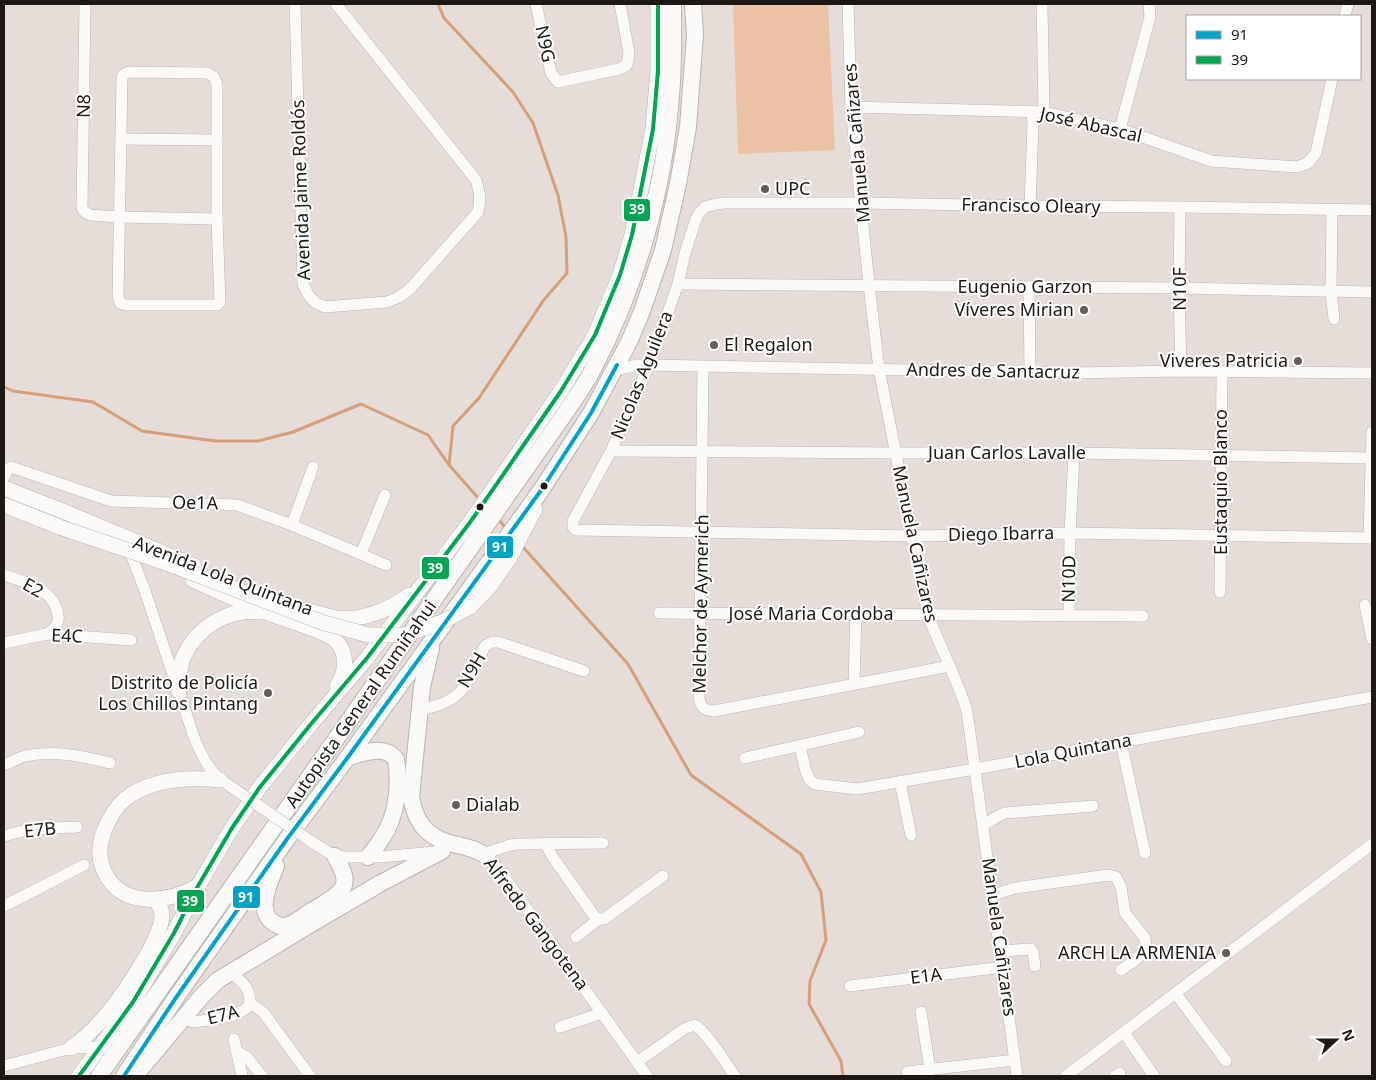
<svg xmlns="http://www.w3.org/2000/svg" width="1376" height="1080" viewBox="0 0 1376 1080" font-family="'Noto Sans',sans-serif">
  <rect width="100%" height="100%" fill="#e6ddd8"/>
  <polygon fill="#ecc2a5" points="733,4 828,4 835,150 738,154"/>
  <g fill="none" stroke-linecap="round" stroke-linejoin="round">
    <g stroke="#d49f7a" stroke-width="3">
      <polyline points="438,4 444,18 513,92 533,123 558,195 566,237 567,273 543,301 479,398 453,426 449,465"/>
      <polyline points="4,387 13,391 93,402 142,431 215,441 258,441 293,432 361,404 428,435 449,465 481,501"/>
      <polyline points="497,518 506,528"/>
      <polyline points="522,546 628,664 691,775 801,854 821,892 826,940 810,981 809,1004 841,1061 843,1076"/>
    </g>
    <g stroke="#b9b3af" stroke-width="12">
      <g id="minor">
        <polyline points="85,4 82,208 85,212 90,215 119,217 217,219"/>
        <path d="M295,4L303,284L309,296L316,303L325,307L387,302L399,297L410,289L478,212C481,199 480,193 476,180L336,4"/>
        <polyline points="536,4 551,73 558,82 619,69 627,65 629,53 620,4"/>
        <path d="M848,4L851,107L869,285L879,369L928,615C940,647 957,678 967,711L1017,1076"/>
        <polyline points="1042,4 1044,112"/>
        <polyline points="1345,16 1348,4"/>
        <polygon points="129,72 208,73 214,77 217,85 217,219 220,302 217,305 126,305 120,303 118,296 122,77 124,74"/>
        <polyline points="851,107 1044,112 1120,129 1211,161 1297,167 1308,163 1316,153 1332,79"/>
        <polyline points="1120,129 1150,17 1149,4"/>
        <polyline points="121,139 217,140"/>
        <polyline points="1030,206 1033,123 1032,111"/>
        <polyline points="1180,207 1179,288 1181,371"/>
        <polyline points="1332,210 1331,291 1334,319"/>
        <polyline points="1372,210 1180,207 1030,206 861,203 724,203 716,204 705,207 700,212 696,219 685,253 678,284 649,365 611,451 573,521 573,527 577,530 913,536 1070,533 1372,538"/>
        <polyline points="678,284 1179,288 1372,292"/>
        <polyline points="1029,287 1030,372"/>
        <path d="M703,367L699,697C700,706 704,711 714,711L950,666"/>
        <polyline points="614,370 638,365 649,365 1073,373 1181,371 1372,373"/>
        <polyline points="611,451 896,453 1074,453 1372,458"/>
        <polyline points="4,477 9,468 11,467 111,501 237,505 292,525 386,565"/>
        <polyline points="292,525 313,467"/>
        <polyline points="1369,538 1372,432"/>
        <path d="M128,547L144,588L195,740C202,755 209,772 224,782"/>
        <polyline points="361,554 385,495"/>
        <path d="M4,575C25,582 54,589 58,615C60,623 53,631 47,634"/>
        <polyline points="1220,592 1222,372"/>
        <polyline points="1365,605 1372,639"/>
        <polyline points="659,613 1143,616"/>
        <polyline points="1069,616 1070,533 1074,453"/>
        <polyline points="4,643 47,634 131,640"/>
        <polyline points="854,684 856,614"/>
        <path d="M419,710C432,707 446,704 457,695C467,687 478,659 485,646L492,642H498L584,671"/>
        <polyline points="1121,742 1145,853"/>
        <polyline points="800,746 806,772 810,780 815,784 857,789 975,769 1121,742 1372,697"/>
        <polyline points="745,758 859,732"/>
        <path d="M4,765C11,762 18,758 25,756C56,750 80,756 110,763"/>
        <polyline points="900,782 911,835"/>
        <path d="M983,825C991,821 996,816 1005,813L1093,806"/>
        <path d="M4,836C28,828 52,828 77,827"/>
        <polyline points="309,840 331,854 344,857 380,857 435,852"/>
        <polyline points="545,843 552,856 595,917 599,919 604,919 663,876"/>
        <polyline points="478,852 488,857 499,870 647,1076"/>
        <polyline points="483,854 510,845 518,844 603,843"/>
        <path d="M993,895L1015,888L1108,875L1116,877L1121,887L1125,913L1145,938C1149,954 1132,962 1121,970"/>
        <polyline points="4,906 84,865"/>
        <polyline points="576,937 599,919"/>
        <polyline points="1001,951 1031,949 1033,952 1035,966"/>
        <path d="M231,972C242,982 250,987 250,1003L263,1012L310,1076"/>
        <polyline points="850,986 1003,967"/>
        <polyline points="1175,994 1179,998 1226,1061"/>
        <polyline points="921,1012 930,1070"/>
        <path d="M192,1022C207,1020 244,1018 250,1003"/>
        <polyline points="560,1027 602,1013"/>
        <polyline points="1123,1033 1127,1037 1154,1076"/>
        <polyline points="234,1039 242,1076"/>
        <polyline points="236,1051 247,1057 262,1076"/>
        <path d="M637,1062L684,1029L694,1025C705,1029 727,1065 735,1076"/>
        <polyline points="4,1066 71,1048 100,1047"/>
        <polyline points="907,1072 1015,1060"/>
        <polyline points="1066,1076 1372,844"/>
        <polyline points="1115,1076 1120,1073"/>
      </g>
    </g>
    <g stroke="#b9b3af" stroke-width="16">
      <g id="major">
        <polyline points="4,488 65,512 194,566"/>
        <polyline points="4,505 70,531"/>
        <path d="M193,580C219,592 245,604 271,614C286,620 325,631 335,640C349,653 346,673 337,686"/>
        <polyline points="470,607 490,586 509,559 535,509"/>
        <path d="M306,610C316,613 326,616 336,618C360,622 391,609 409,595"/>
        <path d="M179,691C179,679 179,666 184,656C198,626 229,608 261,612"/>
        <path d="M198,886C168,903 121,909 104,871C98,858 99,844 104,831C109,819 115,807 125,799C151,779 189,777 220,780"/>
        <path d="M71,1048C80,1041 90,1034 97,1025C115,1007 164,938 162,913C161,908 158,904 156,899"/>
        <polyline points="79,1076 133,1002 174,933 198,886 232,828 260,787 311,724 367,658 471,521 561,391 595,335 620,275 632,235 653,129 658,71 658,4"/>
      </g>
    </g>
    <g stroke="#b9b3af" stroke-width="18">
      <g id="highway">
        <path d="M431,648L422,687L411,797C415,820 425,836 449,843C461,846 472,847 483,854"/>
        <path d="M348,757C364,753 384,744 396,759C400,784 397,817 382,838C378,845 373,851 368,857"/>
        <path d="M276,866C270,882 255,911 274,923C277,926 284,927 288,925C296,923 307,913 315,909C324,903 340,896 344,885C347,875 339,864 335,856"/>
        <polyline points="138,1072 202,996 218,980 311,924 381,883 442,851"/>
        <path d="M99,1076L561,419C572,403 583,388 592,371C636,289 665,188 671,95C674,65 673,34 673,4"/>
        <polyline points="124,1076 175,999 287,839 348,757 542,489 591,413 614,370 629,342 642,311 663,250 678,184 688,127 695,35 693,4"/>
      </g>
    </g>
    <use href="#minor" stroke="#fbfaf9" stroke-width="11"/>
    <use href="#major" stroke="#fbfaf9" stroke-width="15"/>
    <use href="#highway" stroke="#fbfaf9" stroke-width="16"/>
    <g stroke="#b9b3af" stroke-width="12" stroke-linecap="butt">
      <polyline id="minor-bridge" points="224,782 309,840"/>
    </g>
    <g stroke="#b9b3af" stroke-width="16" stroke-linecap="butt">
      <polyline id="major-bridge" points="59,527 169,564 324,623 369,635 404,635 442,622 470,607"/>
    </g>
    <use href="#minor-bridge" stroke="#fbfaf9" stroke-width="11"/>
    <use href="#major-bridge" stroke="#fbfaf9" stroke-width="15"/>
    <g stroke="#fff" stroke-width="8">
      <polyline id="bus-1" points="124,1076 175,999 287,839 348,757 542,489 591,413 617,365"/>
    </g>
    <g stroke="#fff" stroke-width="8">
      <polyline id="bus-2" points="79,1076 133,1002 174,933 198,886 232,828 260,787 311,724 367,658 471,521 561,391 595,335 620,275 632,235 653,129 658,71 658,4"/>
    </g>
    <use href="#bus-1" stroke="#01a2c5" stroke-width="4"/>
    <use href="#bus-2" stroke="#00a651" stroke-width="4"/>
  </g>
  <g fill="#635d59" stroke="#fff" stroke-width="2">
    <circle cx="765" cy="189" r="5"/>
    <circle cx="1084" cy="310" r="5"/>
    <circle cx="714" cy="345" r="5"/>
    <circle cx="1298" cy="361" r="5"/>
    <circle cx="268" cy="693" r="5"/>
    <circle cx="456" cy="805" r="5"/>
    <circle cx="1226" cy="953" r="5"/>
  </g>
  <g fill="#1d1814" stroke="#fff" stroke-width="2">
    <circle cx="544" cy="486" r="4.5"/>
    <circle cx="480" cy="507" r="4.5"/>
  </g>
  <g text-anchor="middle" stroke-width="4" stroke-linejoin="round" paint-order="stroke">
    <g font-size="18" fill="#1d1814" stroke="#fff">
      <text transform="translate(545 44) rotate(78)" y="6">N9G</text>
      <text transform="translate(84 106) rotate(-89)" y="6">N8</text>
      <text transform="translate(1091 125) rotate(13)" y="6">José Abascal</text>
      <text transform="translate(857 143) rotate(-95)" y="6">Manuela Cañizares</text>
      <text transform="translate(301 190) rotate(-92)" y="6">Avenida Jaime Roldós</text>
      <text transform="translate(1031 206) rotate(1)" y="6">Francisco Oleary</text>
      <text x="1025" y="293">Eugenio Garzon</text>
      <text transform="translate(1180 289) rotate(-90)" y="6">N10F</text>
      <text transform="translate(993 371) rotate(1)" y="6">Andres de Santacruz</text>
      <text transform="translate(642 375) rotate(-68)" y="6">Nicolas Aguilera</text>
      <text x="1007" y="459">Juan Carlos Lavalle</text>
      <text transform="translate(1221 482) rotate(-90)" y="6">Eustaquio Blanco</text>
      <text transform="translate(195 503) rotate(1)" y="6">Oe1A</text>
      <text transform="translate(1001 534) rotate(-1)" y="6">Diego Ibarra</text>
      <text transform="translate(915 544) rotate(78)" y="6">Manuela Cañizares</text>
      <text transform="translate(223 576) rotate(21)" y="6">Avenida Lola Quintana</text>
      <text transform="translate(1069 579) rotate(-89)" y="6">N10D</text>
      <text transform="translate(33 588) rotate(29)" y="6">E2</text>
      <text transform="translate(701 604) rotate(-89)" y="6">Melchor de Aymerich</text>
      <text x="811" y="620">José Maria Cordoba</text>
      <text transform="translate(67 636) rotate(2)" y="6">E4C</text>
      <text transform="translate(472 670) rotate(-60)" y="6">N9H</text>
      <text transform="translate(361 704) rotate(-55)" y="6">Autopista General Rumiñahui</text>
      <text transform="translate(1073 751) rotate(-11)" y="6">Lola Quintana</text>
      <text transform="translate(40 830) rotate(-6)" y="6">E7B</text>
      <text transform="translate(536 924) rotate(53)" y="6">Alfredo Gangotena</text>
      <text transform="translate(999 937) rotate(82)" y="6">Manuela Cañizares</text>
      <text transform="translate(926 976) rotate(-7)" y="6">E1A</text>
      <text transform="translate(223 1015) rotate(-14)" y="6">E7A</text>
    </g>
    <g font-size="18" fill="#1d1814" stroke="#fff" text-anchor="end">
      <text x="775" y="195" text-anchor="start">UPC</text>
      <text x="1074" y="316">Víveres Mirian</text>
      <text x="724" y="351" text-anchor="start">El Regalon</text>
      <text x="1288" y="367">Viveres Patricia</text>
      <text x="258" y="689">Distrito de Policía<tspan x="258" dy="21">Los Chillos Pintang</tspan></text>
      <text x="466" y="811" text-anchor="start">Dialab</text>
      <text x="1216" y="959">ARCH LA ARMENIA</text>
    </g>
  </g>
  <g stroke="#fff" stroke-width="2">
    <rect x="623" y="198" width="28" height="24" rx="5" fill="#00a651"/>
    <rect x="486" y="535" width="28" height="24" rx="5" fill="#01a2c5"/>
    <rect x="421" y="556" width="29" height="24" rx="5" fill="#00a651"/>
    <rect x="232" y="885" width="29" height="24" rx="5" fill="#01a2c5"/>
    <rect x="176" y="889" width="29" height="24" rx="5" fill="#00a651"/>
  </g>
  <g font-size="14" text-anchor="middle" font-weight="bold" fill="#fff">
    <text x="637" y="214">39</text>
    <text x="500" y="552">91</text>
    <text x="435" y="573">39</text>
    <text x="246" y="902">91</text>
    <text x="190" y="906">39</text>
  </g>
  <rect width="1376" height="1080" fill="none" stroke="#1d1814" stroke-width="10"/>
  <rect x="1186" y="15" width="175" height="65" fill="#ffffff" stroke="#a5a3a1"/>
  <rect x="1196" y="31" width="25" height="8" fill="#01a2c5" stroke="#a5a3a1"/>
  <text x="1231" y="40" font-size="15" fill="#1d1814">91</text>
  <rect x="1196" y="56" width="25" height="8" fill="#00a651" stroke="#a5a3a1"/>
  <text x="1231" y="65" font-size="15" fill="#1d1814">39</text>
  <g transform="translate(1336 1040) rotate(69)" stroke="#ffffff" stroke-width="4" paint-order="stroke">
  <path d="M0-4L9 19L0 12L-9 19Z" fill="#1d1814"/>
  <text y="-8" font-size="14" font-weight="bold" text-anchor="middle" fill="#1d1814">N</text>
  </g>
</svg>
